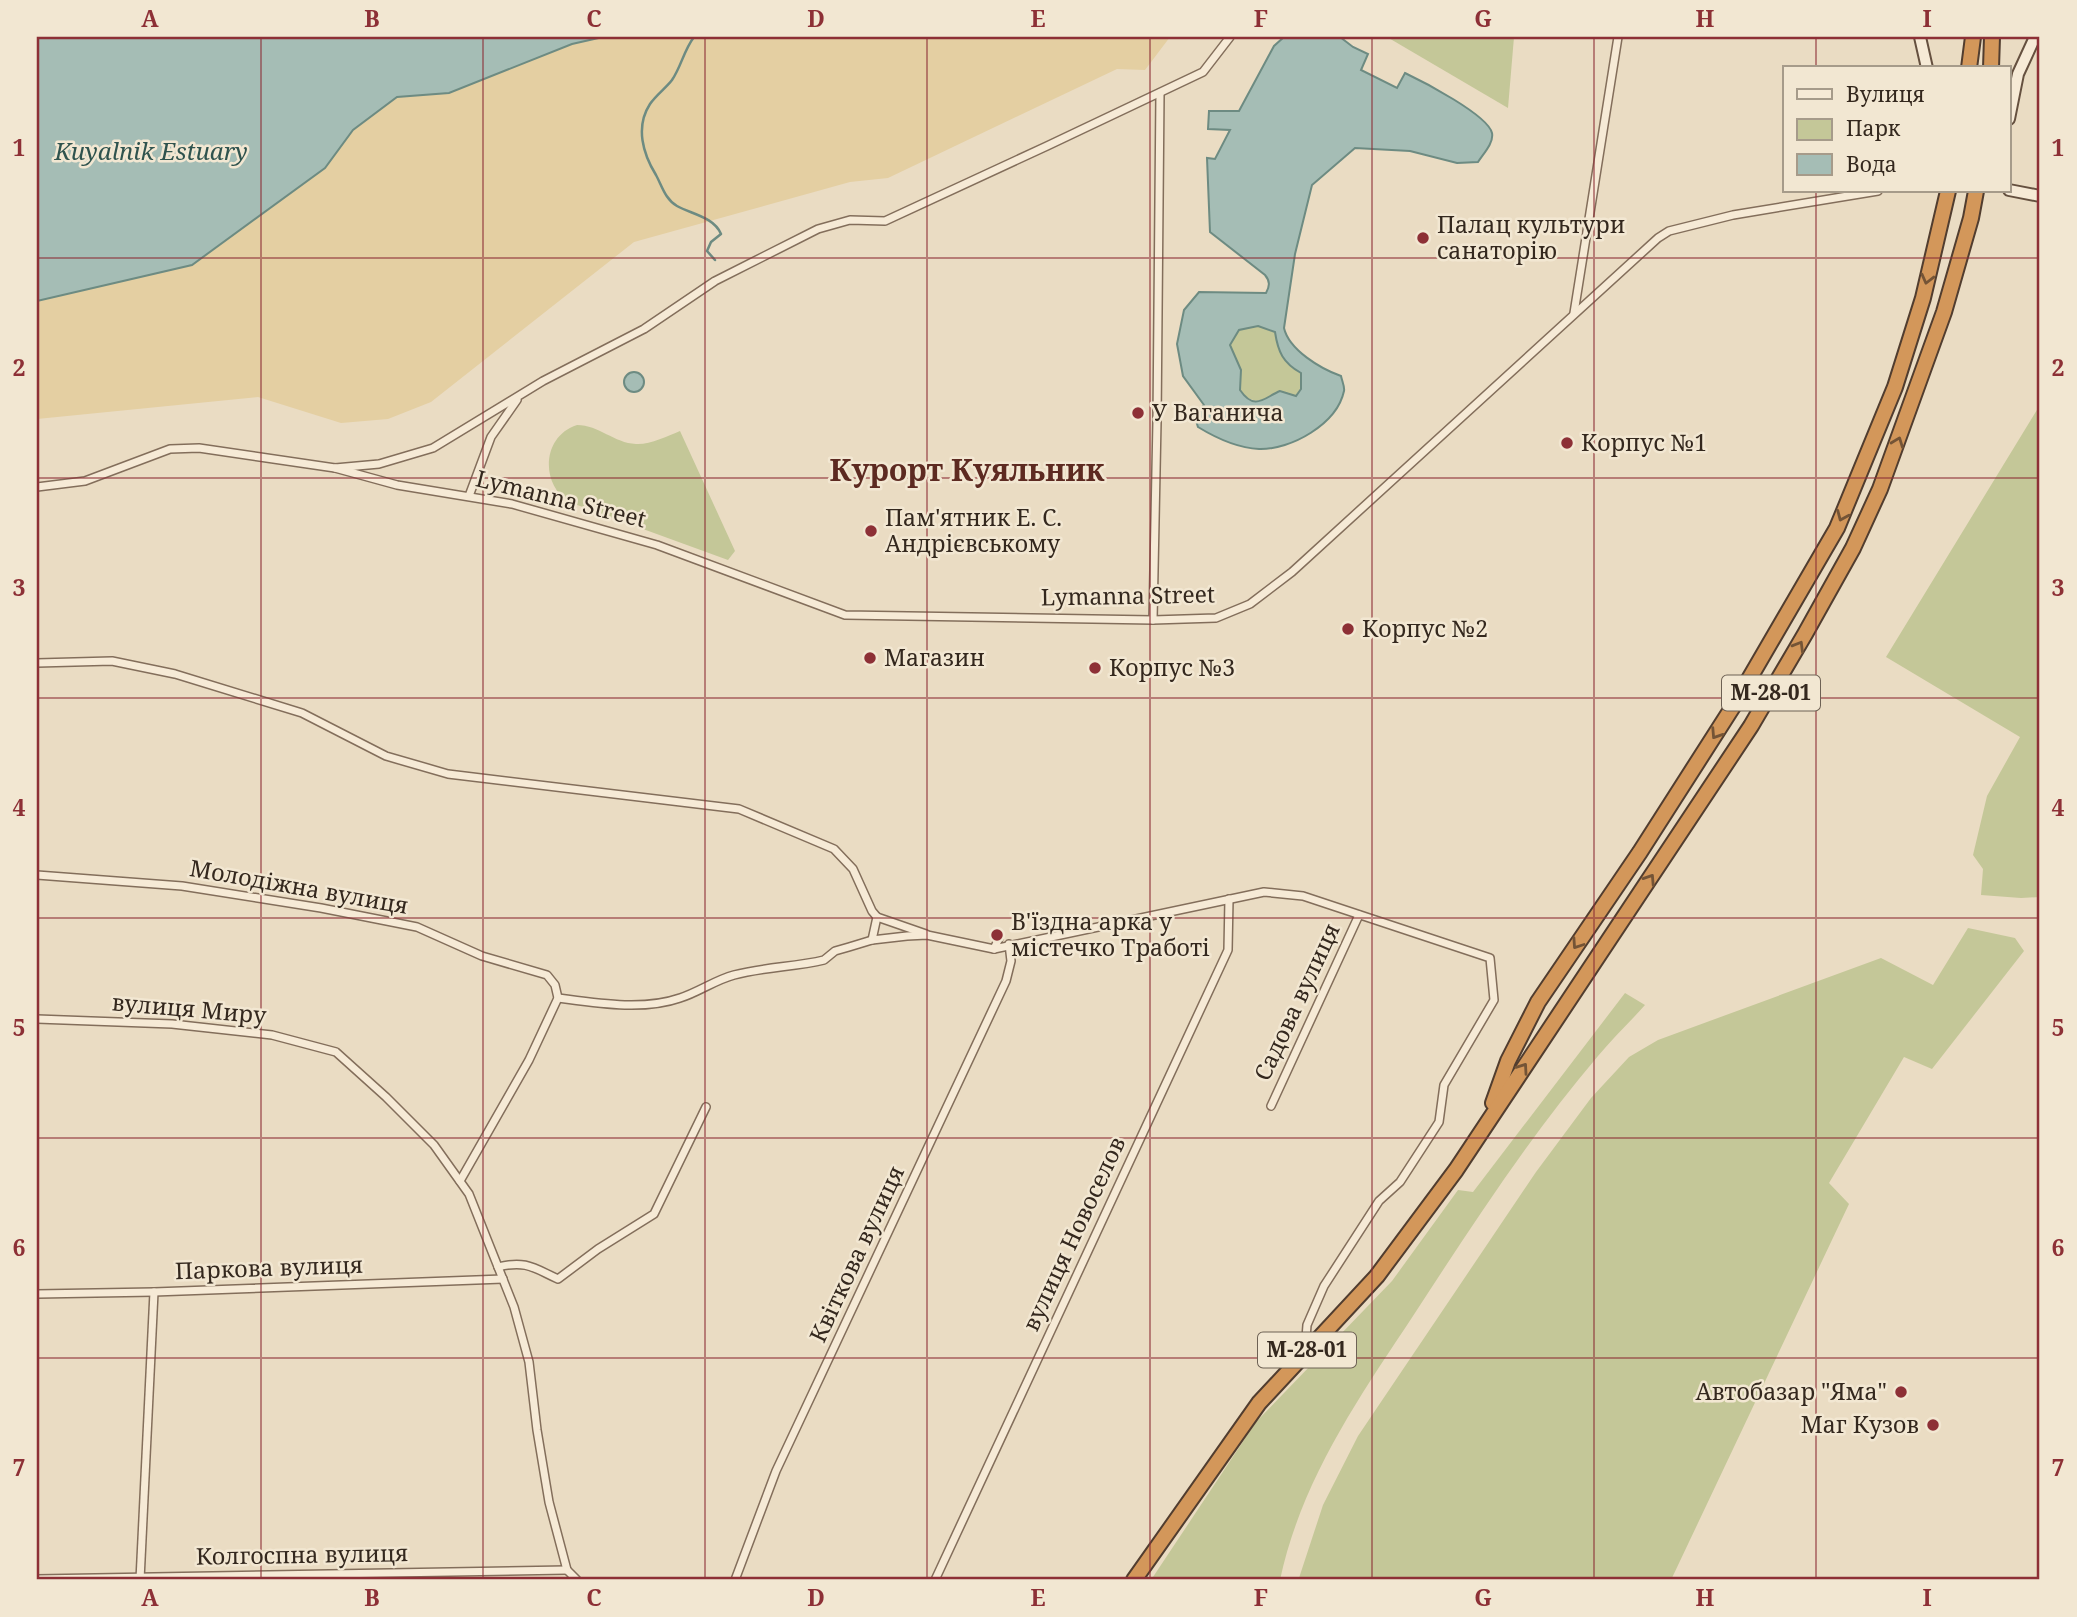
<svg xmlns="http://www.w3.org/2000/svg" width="2077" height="1617" viewBox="0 0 2077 1617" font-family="'Noto Serif',serif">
  <rect width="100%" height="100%" fill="#eadcc3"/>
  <g fill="#c4c798">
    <polygon points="1387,37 1514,37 1508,108"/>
    <path d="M1258,326L1275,332C1278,350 1284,364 1301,373V389L1296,396L1275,393C1263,404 1249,403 1240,390C1243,371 1235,362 1229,345L1239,330Z"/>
    <polygon points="2040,405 2040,897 2021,898 1981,895 1983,869 1973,855 1987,796 2020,737 1886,657"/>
    <path d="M577,425C599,425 614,443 636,444C649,445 668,436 680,431L735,551L728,560L569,502C540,484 542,436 577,425Z"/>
    <polygon points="1968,928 2015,938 2024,951 1932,1069 1904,1057 1829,1183 1849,1204 1671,1580 1302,1580 1299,1578 1323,1505 1358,1436 1536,1172 1591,1098 1629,1057 1658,1040 1881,958 1933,985"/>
    <path d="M1625,993L1645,1005C1630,1022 1613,1038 1598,1056C1529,1137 1471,1227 1413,1316C1358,1399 1301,1481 1280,1580H1151L1256,1422L1392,1281L1458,1190L1473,1192Z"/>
  </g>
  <polygon fill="#e4cfa2" points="603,37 1170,37 1145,70 1117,69 888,178 850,182 634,242 431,402 388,419 341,423 258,397 37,419 37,301 192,265 325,168 353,130 397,97 449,93 572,44"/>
  <g fill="#a5bdb5" stroke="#6d8b82" stroke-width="2" fill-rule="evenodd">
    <polygon points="37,37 603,37 572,44 449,93 397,97 353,130 325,168 192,265 37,301"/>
    <path d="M1284,37H1340L1353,47L1368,54L1361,70L1397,88L1405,73C1422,81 1488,115 1492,133C1494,143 1483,154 1478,162L1457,163L1410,151L1355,148L1312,185L1295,254L1284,328C1289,350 1321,369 1341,376C1342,381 1345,387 1344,391C1337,424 1291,450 1259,449C1238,448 1216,438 1198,427L1194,414L1204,405L1183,376L1177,344L1184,310L1199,292L1266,293C1270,286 1270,281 1265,275L1210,232L1207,158L1215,159L1230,130L1208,129L1209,111H1239L1274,46ZM1258,326L1275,332C1278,352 1283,363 1301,373V389L1296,396L1280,391C1265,397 1255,412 1240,390L1241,370L1230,345L1239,330Z"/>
    <circle cx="634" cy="382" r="10"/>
  </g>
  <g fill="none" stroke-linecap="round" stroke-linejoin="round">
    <path stroke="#6d8b82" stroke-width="2.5" d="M694,37C684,50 681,67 672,80C666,88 656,95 650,104C635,127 643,154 656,175C662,186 665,199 677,206C691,214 714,217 721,234L711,242L707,251L715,260"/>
    <g stroke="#836e5b" stroke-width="10">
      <g id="street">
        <polyline points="1574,313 1618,37"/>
        <polyline points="335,468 397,485 512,504 657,545 845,615 1153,620 1216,618 1250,604 1292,572 1658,238 1669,231 1733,215 1878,191"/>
        <polyline points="37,487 85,481 170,449 199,448 335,468 379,464 433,448 543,381 644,329 715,281 818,229 850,220 885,221 1047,146 1203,72 1230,37"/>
        <polyline points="469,496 491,437 517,400"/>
        <polyline points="1153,620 1157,421 1160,93"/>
        <polyline points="37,663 112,661 175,674 302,713 386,756 448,774 739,809 834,849 853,869 872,911 877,917 926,934"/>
        <polyline points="37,875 182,886 321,908 417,927 482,956 547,975 555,985 558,998 529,1060 460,1181"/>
        <polyline points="872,940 877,917"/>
        <polyline points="994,949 999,938"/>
        <path d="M558,998C596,1003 643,1011 680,998C699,992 715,980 734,975C764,967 795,967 824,960L835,951L849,947L872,940L907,936L927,935L994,949L1264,892L1303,896L1490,958L1494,1000L1444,1085L1439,1122L1400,1182L1379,1201L1324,1286L1307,1325L1305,1351"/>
        <polyline points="37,1019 172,1024 272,1035 336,1052 386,1097 434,1145 469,1194 514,1307 529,1362 537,1430 549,1502 567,1570 577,1580"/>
        <polyline points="1271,1106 1359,915"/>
        <path d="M498,1267C526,1260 534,1268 558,1279L598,1249L654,1214L706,1107"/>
        <polyline points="37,1294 154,1292 503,1279"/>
        <polyline points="37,1579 567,1570"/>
        <polyline points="140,1580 154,1292"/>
        <polyline points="735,1580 776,1471 1006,981 1011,961 1009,944"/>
        <polyline points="935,1580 1228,950 1229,899"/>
      </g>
    </g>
    <g stroke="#65503f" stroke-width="14">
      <g id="secondary">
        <polyline points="1920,37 1927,68"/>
        <polyline points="2009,119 2018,74 2035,37"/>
        <polyline points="2009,190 2040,196"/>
      </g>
    </g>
    <g stroke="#513d2f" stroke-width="18">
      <g id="highway">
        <polyline points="1969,68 1973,37"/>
        <polyline points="1991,68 1992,37"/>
        <polyline points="1493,1103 1508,1061 1538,1002 1640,852 1734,705 1837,528 1895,387 1923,298 1948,191"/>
        <polyline points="1134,1580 1259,1403 1377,1276 1456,1170 1751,726 1805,634 1853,548 1880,489 1944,312 1971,218 1976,191"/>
      </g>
    </g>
    <use href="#street" stroke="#f6ead6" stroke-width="7"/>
    <use href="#secondary" stroke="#f6ead6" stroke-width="10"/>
    <use href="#highway" stroke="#d3975a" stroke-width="14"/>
  </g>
  <defs><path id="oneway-chevron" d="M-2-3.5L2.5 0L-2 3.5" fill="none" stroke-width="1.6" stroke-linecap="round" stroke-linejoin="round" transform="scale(1.75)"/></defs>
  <g stroke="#745436">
    <use href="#oneway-chevron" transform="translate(1927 279) rotate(104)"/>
    <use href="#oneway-chevron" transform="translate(1898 442) rotate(-69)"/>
    <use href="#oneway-chevron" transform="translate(1842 516) rotate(113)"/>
    <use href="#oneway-chevron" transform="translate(1799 646) rotate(-59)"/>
    <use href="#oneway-chevron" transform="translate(1716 734) rotate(123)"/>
    <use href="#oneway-chevron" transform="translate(1650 879) rotate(-57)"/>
    <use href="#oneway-chevron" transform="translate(1577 944) rotate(124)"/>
    <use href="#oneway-chevron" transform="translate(1523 1068) rotate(-55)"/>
  </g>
  <path fill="none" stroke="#8d3036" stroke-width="2" stroke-opacity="0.55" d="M261,37V1580M483,37V1580M705,37V1580M927,37V1580M1150,37V1580M1372,37V1580M1594,37V1580M1816,37V68M1816,191V1580M37,258H2040M37,478H2040M37,698H2040M37,918H2040M37,1138H2040M37,1358H2040"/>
  <g fill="#8d3036" stroke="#f2e7d2" stroke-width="2.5">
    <circle cx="1423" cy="238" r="7"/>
    <circle cx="1138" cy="413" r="7"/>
    <circle cx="1567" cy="443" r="7"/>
    <circle cx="871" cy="531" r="7"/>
    <circle cx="1348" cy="629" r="7"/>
    <circle cx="870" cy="658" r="7"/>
    <circle cx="1095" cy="668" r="7"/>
    <circle cx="997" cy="935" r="7"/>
    <circle cx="1901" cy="1392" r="7"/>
    <circle cx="1933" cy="1425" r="7"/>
  </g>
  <g text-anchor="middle" stroke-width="5" stroke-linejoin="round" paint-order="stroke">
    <g fill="#f2e7d2" stroke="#6d6154" stroke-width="2">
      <rect x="1722" y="675.5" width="98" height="35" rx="5"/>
      <rect x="1258" y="1332.5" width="98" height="35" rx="5"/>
    </g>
    <g font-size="21" font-weight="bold" fill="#34281e">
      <text x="1771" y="700">М-28-01</text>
      <text x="1307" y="1357">М-28-01</text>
    </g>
    <g font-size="23" fill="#34281e" stroke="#f2e7d2" text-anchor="start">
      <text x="1437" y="233">Палац культури<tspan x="1437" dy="26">санаторію</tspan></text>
      <text x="1152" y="421">У Ваганича</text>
      <text x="1581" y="451">Корпус №1</text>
      <text x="885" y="526">Пам'ятник Е. С.<tspan x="885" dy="26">Андрієвському</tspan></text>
      <text x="1362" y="637">Корпус №2</text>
      <text x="884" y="666">Магазин</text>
      <text x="1109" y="676">Корпус №3</text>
      <text x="1011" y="930">В'їздна арка у<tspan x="1011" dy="26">містечко Тработі</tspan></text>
      <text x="1887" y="1400" text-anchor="end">Автобазар "Яма"</text>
      <text x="1919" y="1433" text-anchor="end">Маг Кузов</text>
    </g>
    <g font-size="23" fill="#34281e" stroke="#f2e7d2">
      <text transform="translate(561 499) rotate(14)" y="8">Lymanna Street</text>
      <text transform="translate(1128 596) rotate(-1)" y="8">Lymanna Street</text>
      <text transform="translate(299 887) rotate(10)" y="8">Молодіжна вулиця</text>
      <text transform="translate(1297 1002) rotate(-65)" y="8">Садова вулиця</text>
      <text transform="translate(189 1009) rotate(5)" y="8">вулиця Миру</text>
      <text transform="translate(1074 1234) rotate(-65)" y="8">вулиця Новоселов</text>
      <text transform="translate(857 1254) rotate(-65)" y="8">Квіткова вулиця</text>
      <text transform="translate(269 1268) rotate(-2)" y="8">Паркова вулиця</text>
      <text transform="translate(302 1555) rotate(-1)" y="8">Колгоспна вулиця</text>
    </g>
    <g font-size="24" font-style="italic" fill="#2f534e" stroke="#f2e7d2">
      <text x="151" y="160">Kuyalnik Estuary</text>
    </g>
    <g font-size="30" font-weight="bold" fill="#5d2a21" stroke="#f2e7d2">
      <text x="967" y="481">Курорт Куяльник</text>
    </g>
  </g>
  <rect width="2077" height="1617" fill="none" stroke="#f2e7d2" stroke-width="77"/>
  <rect x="1783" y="66" width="228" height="126" fill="#f2e7d2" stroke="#a69b8a" stroke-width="2"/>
  <rect x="1797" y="89" width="35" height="10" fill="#f6ead6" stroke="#a69b8a" stroke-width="2"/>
  <text x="1846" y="102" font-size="21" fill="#34281e">Вулиця</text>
  <rect x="1797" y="119" width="35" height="21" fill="#c4c798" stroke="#a69b8a" stroke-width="2"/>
  <text x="1846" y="136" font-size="21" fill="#34281e">Парк</text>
  <rect x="1797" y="154" width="35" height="21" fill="#a5bdb5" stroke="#a69b8a" stroke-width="2"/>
  <text x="1846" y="172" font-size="21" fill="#34281e">Вода</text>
  <rect x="38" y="38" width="2000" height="1540" fill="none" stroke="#8d3036" stroke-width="2.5"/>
  <g font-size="23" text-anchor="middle" font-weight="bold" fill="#8d3036">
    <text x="150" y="27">A</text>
    <text x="372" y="27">B</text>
    <text x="594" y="27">C</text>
    <text x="816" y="27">D</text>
    <text x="1038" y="27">E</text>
    <text x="1261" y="27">F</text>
    <text x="1483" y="27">G</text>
    <text x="1705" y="27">H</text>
    <text x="1927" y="27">I</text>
    <text x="19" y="156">1</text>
    <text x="2058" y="156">1</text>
    <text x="19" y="376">2</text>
    <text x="2058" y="376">2</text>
    <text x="19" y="596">3</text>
    <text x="2058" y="596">3</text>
    <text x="19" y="816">4</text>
    <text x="2058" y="816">4</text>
    <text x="19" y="1036">5</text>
    <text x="2058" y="1036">5</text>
    <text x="19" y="1256">6</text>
    <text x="2058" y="1256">6</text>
    <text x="19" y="1476">7</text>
    <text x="2058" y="1476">7</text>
    <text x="150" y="1606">A</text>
    <text x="372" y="1606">B</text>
    <text x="594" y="1606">C</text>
    <text x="816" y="1606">D</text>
    <text x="1038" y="1606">E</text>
    <text x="1261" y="1606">F</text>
    <text x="1483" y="1606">G</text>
    <text x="1705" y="1606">H</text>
    <text x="1927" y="1606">I</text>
  </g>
</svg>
